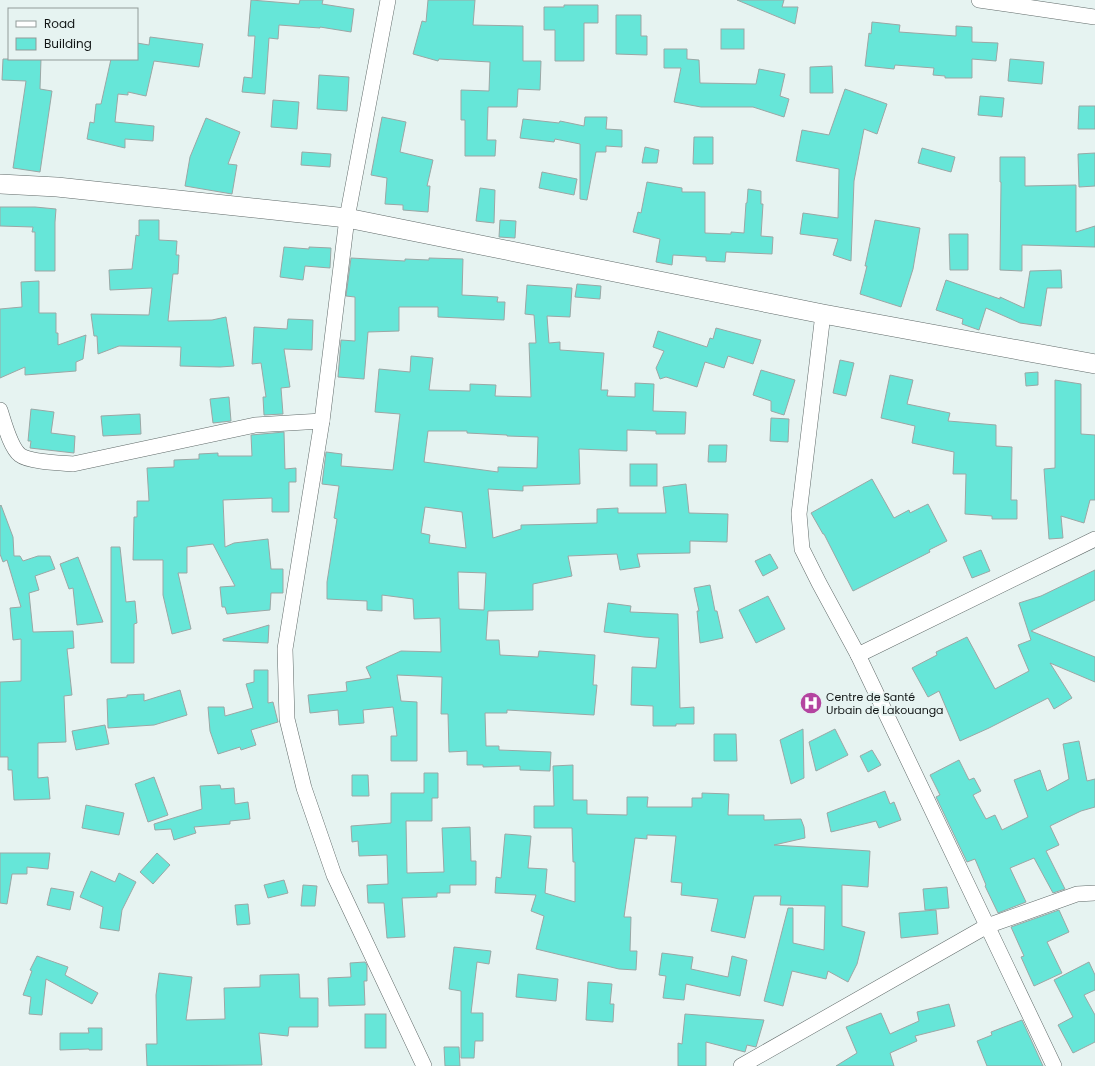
<svg xmlns="http://www.w3.org/2000/svg" width="1095" height="1066" viewBox="0 0 1095 1066" font-family="Poppins,sans-serif">
  <rect width="100%" height="100%" fill="#e6f3f1"/>
  <g fill="#66e6d8" stroke="#9ba7a5" fill-rule="evenodd">
    <polygon points="251,0 299,4 300,0 323,0 322,4 354,9 351,32 320,27 320,28 279,25 278,39 269,38 265,94 242,92 244,77 252,78 255,36 248,36"/>
    <polygon points="428,0 475,0 473,25 523,26 523,61 541,61 540,90 518,89 517,107 488,107 487,140 496,140 495,156 465,156 465,120 461,120 461,90 489,91 490,62 439,59 438,61 413,54 422,21 426,22"/>
    <polygon points="737,0 784,0 782,7 798,7 795,24"/>
    <polygon points="564,5 598,5 598,23 584,23 584,61 555,61 555,30 544,30 544,7 564,7"/>
    <polygon points="616,15 641,15 641,36 647,36 647,55 616,54"/>
    <polygon points="872,22 900,25 899,32 956,36 956,26 972,27 972,42 998,43 996,61 972,59 972,78 945,78 945,76 933,75 934,68 895,65 894,69 865,66 869,33 871,34"/>
    <rect x="721" y="29" width="23" height="20"/>
    <polygon points="150,37 203,44 199,67 154,61 146,96 128,92 128,95 118,94 115,122 154,126 153,141 125,139 125,148 87,139 90,122 94,123 96,104 101,104 111,59 137,59 137,43 149,45"/>
    <polygon points="664,49 687,49 687,59 699,60 700,83 756,84 759,69 785,74 780,96 789,99 784,117 753,107 701,107 674,102 681,68 664,68"/>
    <polygon points="3,59 41,59 40,89 52,91 40,172 13,168 26,81 2,80"/>
    <polygon points="1010,59 1044,62 1042,84 1008,81"/>
    <polygon points="832,66 833,93 810,93 810,67"/>
    <polygon points="319,75 349,77 347,111 317,109"/>
    <polygon points="845,89 887,104 877,134 864,129 854,181 851,261 833,255 838,239 800,234 803,213 838,218 839,169 796,161 802,130 829,135"/>
    <polygon points="980,96 1004,98 1002,117 978,115"/>
    <polygon points="273,100 299,102 297,129 271,127"/>
    <polygon points="1079,106 1095,106 1095,129 1078,129"/>
    <polygon points="382,117 406,122 400,152 433,160 427,186 430,186 428,212 403,210 403,205 385,204 387,178 371,175"/>
    <polygon points="585,117 607,117 606,129 622,130 622,147 606,146 606,152 596,152 587,200 580,199 580,144 555,139 554,142 520,138 523,119 559,123 560,121 584,126"/>
    <polygon points="206,118 240,132 228,164 237,165 232,194 185,186 190,157"/>
    <polygon points="694,137 713,137 713,164 693,164"/>
    <polygon points="645,147 659,150 657,163 642,163"/>
    <polygon points="922,148 955,157 951,172 918,163"/>
    <polygon points="302,152 331,154 330,167 301,165"/>
    <polygon points="1095,153 1095,186 1079,187 1078,154"/>
    <polygon points="1000,157 1025,157 1025,186 1076,185 1076,232 1095,226 1095,247 1022,245 1022,271 1000,270 1001,182 1000,182"/>
    <polygon points="542,172 577,179 574,195 539,188"/>
    <polygon points="647,182 682,188 682,192 705,192 705,233 731,234 731,232 744,233 746,203 747,203 748,189 761,191 761,204 763,204 761,236 773,237 772,254 726,252 725,262 706,261 706,257 673,255 672,265 656,262 660,239 633,232 638,212 641,213"/>
    <polygon points="480,188 495,190 494,223 476,221"/>
    <polygon points="0,207 35,207 56,209 55,222 55,271 35,271 35,232 32,232 33,227 0,226"/>
    <polygon points="139,220 159,220 159,240 177,241 176,255 179,255 178,274 173,274 168,321 212,320 226,317 234,366 220,367 180,366 181,347 119,346 98,354 97,336 94,336 91,314 149,315 152,288 110,290 109,270 132,269 136,235 139,236"/>
    <polygon points="500,220 516,221 515,238 499,237"/>
    <polygon points="875,220 920,228 913,269 901,307 860,294 867,266 865,266"/>
    <polygon points="949,234 968,234 968,270 950,270"/>
    <polygon points="284,247 309,249 309,247 331,248 330,268 305,266 303,280 280,277"/>
    <polygon points="351,258 405,261 405,259 429,260 429,258 463,259 462,295 498,297 497,302 505,302 504,320 438,317 438,307 399,307 399,331 368,332 364,379 338,377 341,340 355,341 355,297 346,296"/>
    <polygon points="1061,270 1062,288 1047,288 1041,326 1020,323 986,308 979,330 962,324 963,319 936,310 946,280 1000,299 1000,297 1024,308 1030,271"/>
    <polygon points="39,281 39,313 56,313 56,333 58,333 58,345 86,335 83,359 76,362 76,371 25,375 25,367 0,378 0,309 22,307 21,282"/>
    <polygon points="577,284 601,286 600,299 575,297"/>
    <path d="M527,285L572,288L570,317L547,316L549,343L560,342V350L604,353L601,390H608L607,396L635,397V383L654,384L653,411L686,412L685,434H656V431L627,430V451L579,449L580,484L523,486V491L488,489L493,538L521,529V525L597,523V509L618,508V513H666L663,487L686,484L689,513L728,514L727,542L690,541V553L637,554L640,567L620,570L617,554L568,556L572,576L533,584V610L488,611L486,640H499L500,655L538,657L539,651L595,655L593,685H597L594,715L507,710V713H485L486,746H499V750L551,752L550,771L520,770V766L483,767V765H467V751L449,752L448,714H441L442,677L397,675L401,701L417,702V761H391V736H397L393,707L363,710L364,723L339,725L338,710L310,713L308,695L347,691L346,682L371,678L366,667L401,651L441,652L440,618L414,619L413,599L382,595V611L367,610V601L327,599V582L337,519L334,518L339,486L322,484L326,452L342,454L341,466L393,470L400,414L375,412L379,369L410,372L411,356L433,358L429,390L470,391V384L496,385L495,396L531,397L529,343H536L534,315L525,314ZM428,431H467V433L507,435V436L538,437L537,468L498,467V472L424,462ZM425,507L462,512L466,548L429,543L430,535L421,533ZM458,572L486,573L484,610L459,609Z"/>
    <polygon points="288,319 313,320 312,350 284,349 290,387 281,388 283,414 264,415 263,397 266,397 261,363 252,364 254,327 287,329"/>
    <polygon points="716,328 761,340 753,364 728,356 724,368 705,362 697,387 666,377 660,379 656,368 664,351 653,347 658,331 707,347 710,338 713,339"/>
    <polygon points="840,360 854,363 846,396 833,393"/>
    <polygon points="761,370 795,380 784,415 771,411 771,401 753,395"/>
    <polygon points="1038,372 1038,385 1026,386 1025,373"/>
    <polygon points="890,375 913,380 907,404 950,413 948,421 996,425 996,446 1012,447 1011,500 1017,500 1017,519 992,519 992,516 965,514 966,474 953,474 954,452 912,443 915,426 881,418"/>
    <polygon points="1055,380 1081,384 1081,434 1095,435 1095,500 1090,500 1084,523 1061,516 1063,538 1049,539 1044,469 1055,468"/>
    <polygon points="229,397 231,421 213,423 210,399"/>
    <polygon points="31,409 54,412 51,433 75,436 74,453 30,448 31,441 28,441"/>
    <polygon points="140,414 141,434 103,436 101,416"/>
    <polygon points="771,418 789,419 788,442 770,441"/>
    <polygon points="284,432 285,469 296,468 296,482 289,482 289,512 272,512 272,498 223,500 225,547 234,543 268,539 271,569 283,569 283,593 271,593 270,610 227,614 225,607 222,607 220,587 235,586 213,544 187,547 187,573 178,573 191,629 172,634 163,595 163,560 133,560 134,517 137,517 137,501 149,501 147,468 174,467 174,460 199,459 199,454 218,453 218,456 252,456 251,435"/>
    <polygon points="709,445 727,445 726,462 708,462"/>
    <rect x="630" y="464" width="27" height="22"/>
    <polygon points="872,479 894,518 909,510 910,513 928,504 947,541 929,550 930,552 853,591 824,534 823,534 811,513"/>
    <polygon points="1,505 13,537 14,556 20,556 23,561 38,556 50,556 55,569 35,576 39,590 29,593 33,632 73,631 74,648 67,649 72,695 64,696 66,742 38,743 38,778 48,777 50,799 14,800 12,770 8,770 8,757 0,757 0,682 21,681 21,639 13,640 10,608 21,607 7,560 3,562 0,554 0,506"/>
    <polygon points="111,547 120,547 126,602 135,601 137,623 134,624 134,663 111,663"/>
    <polygon points="981,550 990,571 972,578 963,557"/>
    <polygon points="770,554 778,568 763,576 755,561"/>
    <polygon points="78,557 103,622 77,625 73,588 69,589 60,564"/>
    <polygon points="1095,570 1095,600 1031,631 1095,657 1095,682 1050,663 1072,698 1054,709 1048,698 989,728 960,741 939,691 928,697 912,668 937,655 936,652 967,637 995,689 1029,671 1018,645 1031,640 1019,603 1041,596"/>
    <polygon points="710,585 715,611 717,611 723,638 700,643 697,611 699,611 694,588"/>
    <polygon points="768,596 785,629 756,643 739,610"/>
    <polygon points="608,603 631,606 630,612 678,614 680,708 694,707 694,724 676,724 676,726 653,726 653,706 631,705 632,667 656,668 659,638 644,637 604,632"/>
    <polygon points="269,625 268,643 223,641 223,639"/>
    <polygon points="254,670 268,670 268,703 273,702 278,722 251,730 256,745 241,750 240,747 218,754 210,731 208,707 224,707 225,716 253,708 246,684 254,682"/>
    <polygon points="180,690 187,715 154,725 108,728 107,699 127,697 127,695 144,694 144,701"/>
    <polygon points="105,725 109,744 76,750 72,731"/>
    <polygon points="803,729 804,778 791,784 780,740"/>
    <polygon points="835,729 848,755 816,771 809,742"/>
    <polygon points="714,734 736,734 737,761 714,761"/>
    <polygon points="1079,741 1087,781 1095,779 1095,807 1081,811 1050,826 1059,845 1046,851 1065,889 1053,893 1034,858 1010,868 1026,902 998,913 985,886 986,885 975,859 967,862 936,797 940,795 930,775 959,760 969,780 974,778 981,791 973,795 986,819 995,815 1002,830 1028,817 1014,780 1040,770 1047,791 1069,779 1063,744"/>
    <polygon points="872,750 881,765 868,772 860,756"/>
    <polygon points="573,765 573,800 587,800 587,814 627,815 627,797 648,797 647,807 692,807 692,798 702,798 702,793 729,794 728,815 764,815 764,820 801,819 804,827 805,838 774,845 870,851 868,887 842,885 842,926 865,932 857,964 848,982 828,971 826,979 792,971 783,1006 764,1001 788,908 793,908 793,943 824,950 825,906 780,905 781,896 754,896 745,938 711,931 718,899 681,895 682,883 671,882 676,836 647,835 647,839 635,838 624,917 631,917 630,951 637,951 636,970 619,969 536,949 544,916 531,911 536,895 495,893 496,877 501,878 505,834 531,836 528,868 547,869 545,893 575,902 575,862 573,862 572,828 534,828 534,806 554,806 553,766"/>
    <polygon points="424,773 438,773 438,798 432,798 432,821 406,821 407,873 444,872 442,828 470,827 471,861 476,861 476,885 450,885 450,893 437,893 437,897 402,898 405,937 387,938 384,903 368,903 367,885 388,884 387,855 359,856 358,841 352,842 351,826 391,823 391,793 424,793"/>
    <polygon points="352,775 368,775 369,796 352,796"/>
    <polygon points="154,777 168,815 148,822 135,784"/>
    <polygon points="220,785 221,789 234,788 235,804 248,802 250,819 230,821 230,824 194,827 196,833 174,840 171,829 155,830 154,824 202,809 200,786"/>
    <polygon points="885,791 890,804 894,802 901,820 879,828 876,821 831,832 827,813"/>
    <polygon points="86,805 124,813 119,835 82,828"/>
    <polygon points="0,853 50,853 48,869 27,867 27,874 12,874 7,904 0,903"/>
    <polygon points="157,853 170,865 153,884 140,872"/>
    <polygon points="91,871 115,882 119,873 136,882 122,910 119,931 100,928 103,907 80,897"/>
    <polygon points="284,880 288,893 268,898 264,885"/>
    <polygon points="303,885 317,886 315,906 301,906"/>
    <polygon points="947,887 949,908 925,910 923,889"/>
    <polygon points="51,888 74,892 70,910 47,905"/>
    <polygon points="248,904 250,924 237,925 235,905"/>
    <polygon points="936,910 938,934 901,938 899,913"/>
    <polygon points="1059,910 1069,932 1047,942 1062,973 1034,986 1021,957 1024,956 1011,927"/>
    <polygon points="454,947 491,951 489,964 477,962 471,1013 483,1013 483,1041 475,1041 474,1058 461,1058 461,991 449,989"/>
    <polygon points="662,953 693,957 691,969 728,977 732,956 747,960 740,996 686,984 684,1000 663,998 666,976 659,975"/>
    <polygon points="37,956 68,967 65,975 98,993 92,1004 46,979 42,1015 29,1014 31,997 23,995 32,971 30,970"/>
    <polygon points="365,962 367,965 367,981 364,981 365,1005 329,1006 328,978 351,977 350,963"/>
    <polygon points="1089,962 1095,975 1095,990 1084,995 1095,1015 1095,1042 1073,1053 1058,1025 1073,1017 1054,980"/>
    <polygon points="159,973 192,977 186,1020 225,1019 224,988 260,987 260,975 299,974 300,998 318,998 318,1027 289,1027 288,1036 259,1033 262,1065 147,1066 146,1044 157,1044 156,995"/>
    <polygon points="518,974 558,979 556,1001 516,997"/>
    <polygon points="588,982 612,984 610,1004 614,1004 613,1022 586,1020"/>
    <polygon points="949,1004 955,1026 915,1036 917,1041 890,1053 894,1066 836,1066 857,1053 846,1027 881,1013 890,1034 919,1021 917,1012"/>
    <rect x="365" y="1014" width="21" height="34"/>
    <polygon points="685,1014 764,1020 756,1047 747,1045 745,1052 706,1042 706,1066 678,1066 678,1043 682,1044"/>
    <polygon points="1022,1020 1043,1066 987,1066 977,1041 992,1035 991,1032"/>
    <polygon points="88,1028 102,1028 102,1050 89,1050 89,1049 60,1050 60,1033 89,1033"/>
    <polygon points="444,1047 459,1047 460,1066 445,1066"/>
  </g>
  <g fill="none" stroke-linecap="round" stroke-linejoin="round">
    <g stroke="#606a69" stroke-width="16">
      <g id="minor">
        <polyline points="388,0 347,218 322,421 285,649 287,719 304,788 334,875 424,1066"/>
        <polyline points="979,0 1095,17"/>
        <polyline points="823,314 799,514 802,549 819,583 858,655 1054,1066"/>
        <path d="M0,410C4,422 10,447 20,455C29,462 61,463 73,464L255,425L322,421"/>
        <polyline points="858,655 1095,539"/>
        <polyline points="741,1066 987,926 1077,894 1095,893"/>
      </g>
    </g>
    <g stroke="#606a69" stroke-width="20">
      <polyline id="tertiary" points="0,184 57,187 347,218 823,314 1095,364"/>
    </g>
    <use href="#minor" stroke="#fff" stroke-width="15"/>
    <use href="#tertiary" stroke="#fff" stroke-width="19"/>
  </g>
  <defs>
    <g id="hospital-disc" transform="scale(1.15)"><circle r="9.5" fill="#b444a0" stroke="#e6f3f1"/><path d="M-5-5h3v3.5h4V-5h3V5h-3V1.5h-4V5h-3Z" fill="#fff"/></g>
  </defs>
  <g fill-rule="evenodd">
    <use href="#hospital-disc" x="811" y="703"/>
  </g>
  <g text-anchor="middle" stroke-width="4" stroke-linejoin="round" paint-order="stroke">
    <g font-size="11" fill="#121616" stroke="#e6f3f1" text-anchor="start">
      <text x="826" y="701">Centre de Santé<tspan x="826" dy="13">Urbain de Lakouanga</tspan></text>
    </g>
  </g>
  <rect x="8" y="8" width="130" height="52" fill="#e6f3f1" stroke="#919b99"/>
  <rect x="16" y="21" width="20" height="6" fill="#ffffff" stroke="#919b99"/>
  <text x="44" y="28" font-size="12" fill="#121616">Road</text>
  <rect x="16" y="38" width="20" height="12" fill="#66e6d8" stroke="#919b99"/>
  <text x="44" y="48" font-size="12" fill="#121616">Building</text>
</svg>
